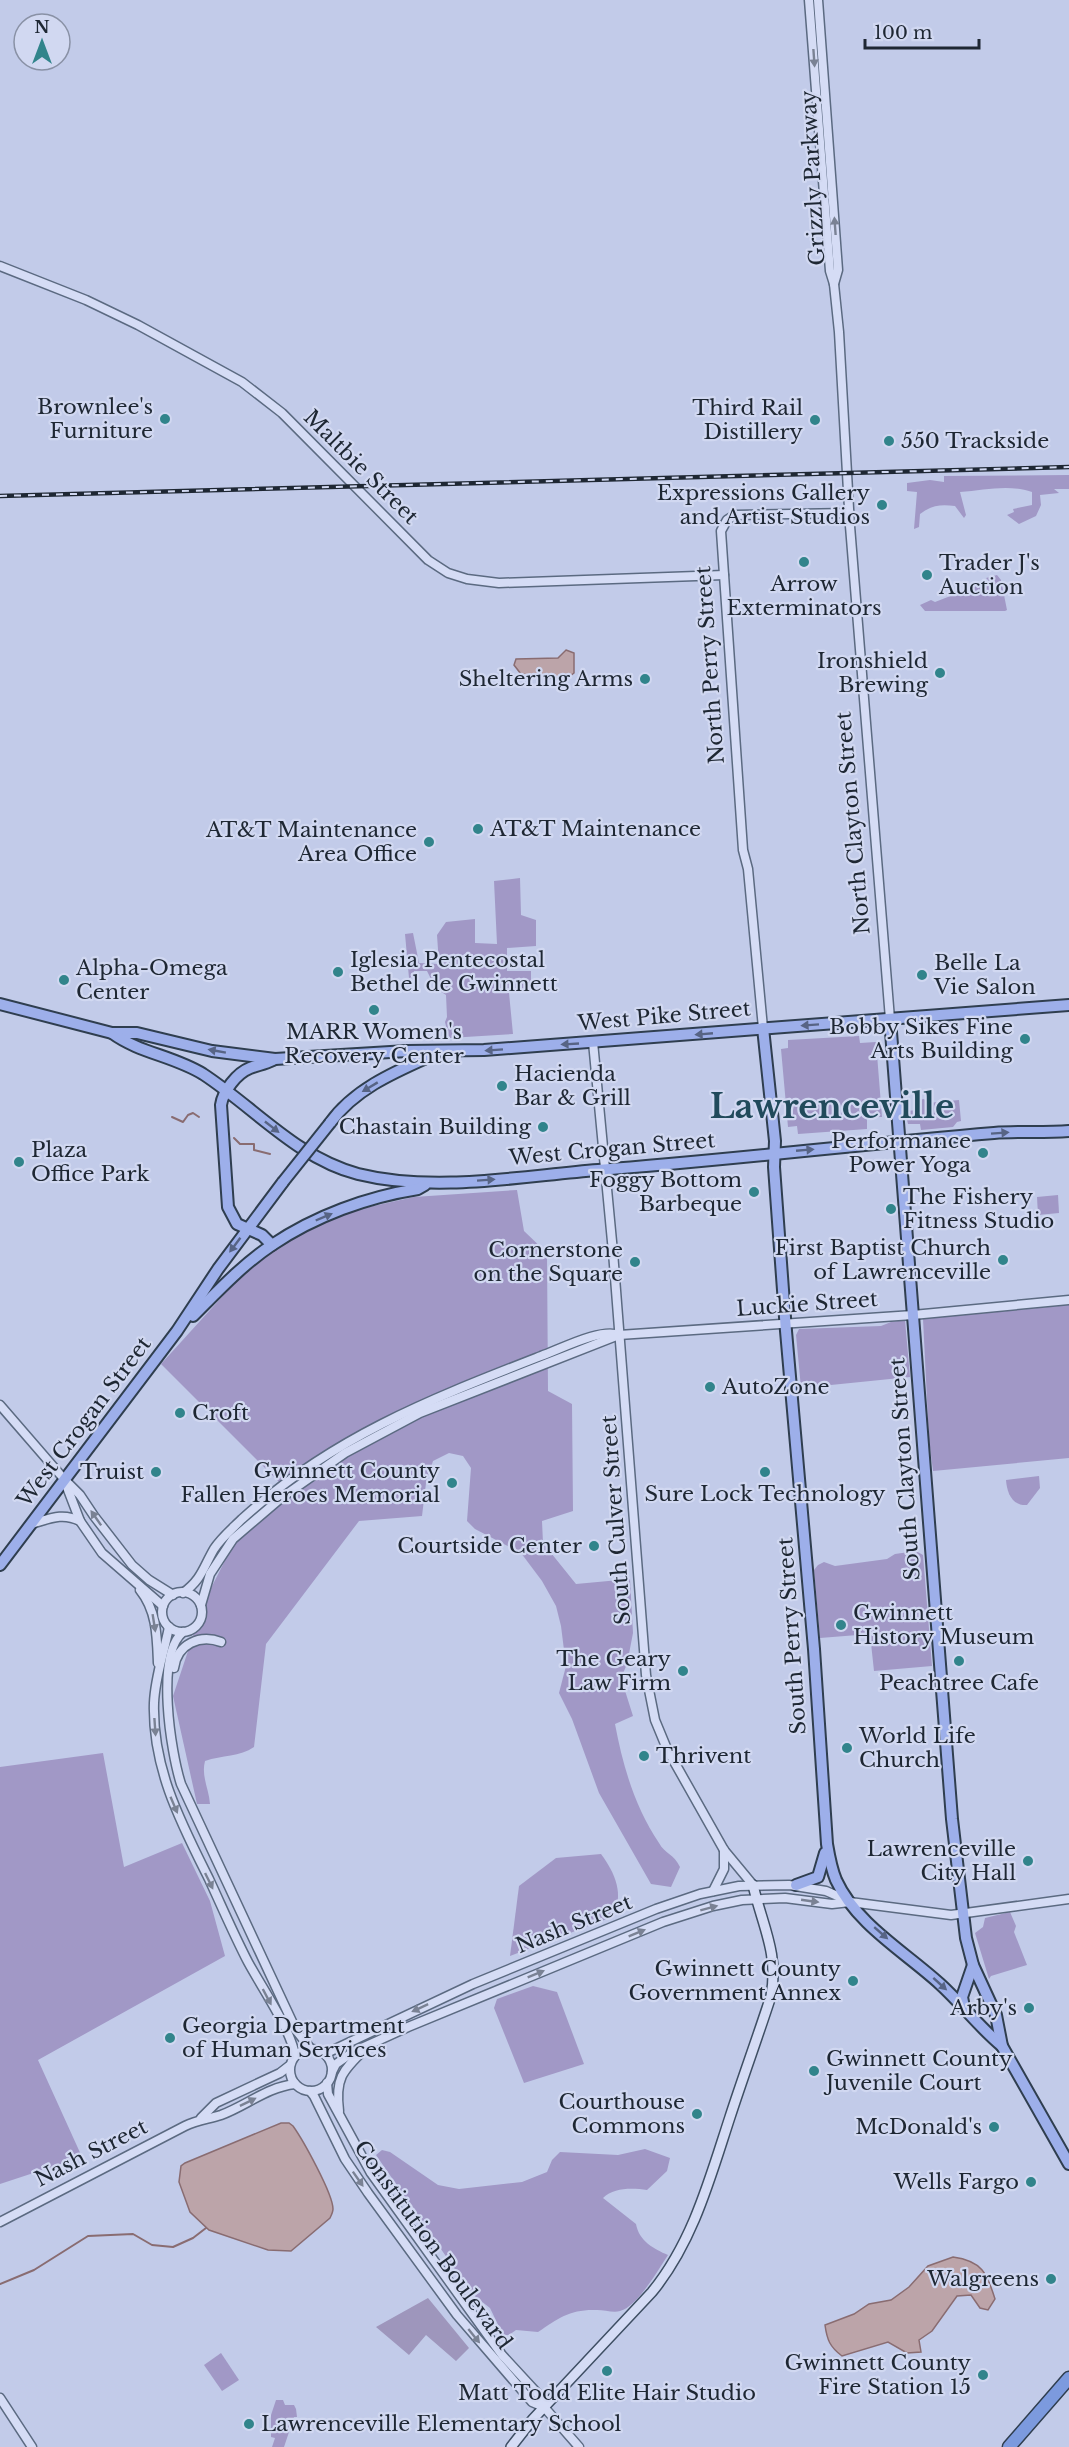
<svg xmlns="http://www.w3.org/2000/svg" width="1069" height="2447" viewBox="0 0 1069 2447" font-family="'Libre Baskerville',serif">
  <rect width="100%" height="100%" fill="#c2cbe9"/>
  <g fill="#a198c6">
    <path d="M1069,475V489H1054L1059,493L1040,495L1041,505L1036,516L1019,524L1007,515L1014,512L1013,509L1032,505V492C1009,484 985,490 960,492L966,515L964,518L955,506C941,504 932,505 920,514L919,527L914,529L917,492L907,491V483L930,480L944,482V476Z"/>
    <polygon points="997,575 1001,580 1007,610 1005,611 925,611 920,605 931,600 935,602 989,581 986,578"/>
    <polygon points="520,878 521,915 536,920 536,946 507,948 507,971 531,971 531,991 509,993 513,1034 449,1038 445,1022 447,1017 446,995 440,991 438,979 431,979 427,971 414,971 412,977 409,978 405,934 413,933 419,963 439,964 437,935 446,922 475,919 475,943 497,944 494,881"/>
    <polygon points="859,1036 860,1043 876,1042 882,1117 867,1117 867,1129 798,1134 797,1126 788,1127 781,1049 788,1048 788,1040"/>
    <polygon points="924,1099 928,1103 959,1100 961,1121 957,1122 953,1127 921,1130 920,1124 908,1124 905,1111 919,1110 918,1100"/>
    <path d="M517,1190L524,1231L547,1253L548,1391L572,1404L573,1511L542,1521L543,1543L576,1584L630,1579L633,1633L627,1664L621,1678L633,1716L615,1724C623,1767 635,1807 659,1843C665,1854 674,1854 680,1867L671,1887L651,1884L599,1793L572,1719L559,1693L566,1666L561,1626L556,1606L542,1581L521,1553L475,1529L467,1521L471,1468L463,1456L449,1453L433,1461L426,1483L422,1516L359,1521L266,1644L254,1747C240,1757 222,1755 205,1761C201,1776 209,1789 210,1804H197L173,1696L205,1600L246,1519L286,1489L161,1364L250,1266L292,1238L342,1213L414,1197Z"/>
    <polygon points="1058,1195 1059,1213 1038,1215 1037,1197"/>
    <polygon points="1069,1305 1069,1458 933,1471 929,1440 923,1319"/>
    <polygon points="905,1320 910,1377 801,1388 796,1335 799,1329 881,1326 891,1322"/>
    <path d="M1039,1476L1040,1488L1027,1505C1012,1506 1007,1493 1006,1480Z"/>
    <polygon points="916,1551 923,1555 932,1666 874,1671 870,1634 820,1638 814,1570 818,1565 824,1562 835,1566 887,1559 895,1554"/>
    <polygon points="103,1753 124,1867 182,1843 210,1901 225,1956 38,2060 82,2157 0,2184 0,1767"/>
    <path d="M601,1854C615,1873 625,1895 612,1917L510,1956L519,1886L556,1858Z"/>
    <polygon points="1010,1912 1016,1926 1014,1932 1027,1965 991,1976 989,1979 975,1933 983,1927 985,1918"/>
    <polygon points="533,1986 557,1992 584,2064 524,2083 494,2008 497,1999"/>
    <path d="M645,2149L670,2158L667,2171L647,2190C633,2188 614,2187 603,2198L636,2224C639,2241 654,2249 668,2255C658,2270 637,2307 620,2311C614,2313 604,2310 597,2310C570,2309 559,2318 538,2332L516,2330L509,2335H503L490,2308L472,2294L376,2155L382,2150L390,2152L438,2185L459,2189L522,2182L547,2172L552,2160L560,2152L618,2155Z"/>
    <polygon points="221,2353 239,2380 222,2391 204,2365"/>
    <polygon points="276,2400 283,2400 285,2405 294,2405 296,2409 297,2417 294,2417 284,2447 272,2447 275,2438 271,2437 271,2415"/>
  </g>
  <polygon fill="#9e96bc" points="428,2298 469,2348 456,2361 426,2335 409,2355 376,2327"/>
  <g fill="#bca4a9" stroke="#896c71" stroke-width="1.5">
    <polygon points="566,650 574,653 574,673 565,680 521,674 514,665 516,659 558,658"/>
    <path d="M281,2123H289L293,2126C303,2140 333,2194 333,2209C333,2212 332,2214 330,2218L291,2251L268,2250L209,2230L190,2212L179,2182L181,2166L185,2163Z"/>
    <path d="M953,2257C982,2261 987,2273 995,2299L988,2310L980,2308L971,2295L957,2296L932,2331L919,2340L921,2352L907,2353L888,2342L842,2356C830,2347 827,2340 825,2325L854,2314L869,2304L891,2300L909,2287L928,2266Z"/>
  </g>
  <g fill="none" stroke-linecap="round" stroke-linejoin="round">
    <g stroke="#896c71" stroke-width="2">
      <polyline points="172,1117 183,1122 188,1115 193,1113 199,1117"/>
      <polyline points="234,1138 240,1144 254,1144 254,1150 270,1154"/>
      <polyline points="0,2284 34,2270 88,2236 133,2234 152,2245 173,2247 193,2238 206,2228"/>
    </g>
    <g stroke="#5b6a81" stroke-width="11">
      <g id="tertiary">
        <polyline points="809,0 830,271 834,284 839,332 850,526 890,1019"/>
        <polyline points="818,0 838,270 834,284"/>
        <polyline points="0,266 86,300 138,325 242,382 282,413 428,560 448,573 467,579 499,583 724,575"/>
        <polyline points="763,1028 748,869 743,850 721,531 727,520 735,515 849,513"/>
        <polyline points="593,1042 613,1252 646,1675 655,1720 667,1749 724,1850 753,1885"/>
        <polyline points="0,1405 64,1479 80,1495 94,1516 132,1565 149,1580 173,1595"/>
        <polyline points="65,1482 80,1521 102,1553 163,1606"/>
        <path d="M31,1524C49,1519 62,1512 80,1521"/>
        <path d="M140,1590C157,1611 157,1637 158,1663"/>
        <circle cx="182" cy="1612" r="20"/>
        <path d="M183,1593C202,1579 203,1568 214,1549C221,1538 233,1528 242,1519C332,1437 431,1399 541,1356C561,1349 600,1328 619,1335"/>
        <polyline points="201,1605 210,1574 233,1539 281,1498 345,1453 420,1413 619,1335 913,1315 1069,1300"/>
        <path d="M169,1627C164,1653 155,1677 154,1703C152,1768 181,1823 209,1879C222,1907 234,1935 248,1962C262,1988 290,2028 295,2055"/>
        <path d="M183,1632C155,1655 171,1753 181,1784L296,2030L310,2048"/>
        <path d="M174,1668C177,1644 200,1634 221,1642"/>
        <polyline points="713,1891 724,1869 724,1850"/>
        <circle cx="311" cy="2070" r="21"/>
        <polyline points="323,2053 331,2051 473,1984 656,1909 700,1894 739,1886 789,1885 826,1891 849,1901"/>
        <polyline points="332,2072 336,2064 353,2052 408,2027 663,1922 713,1906 742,1900 785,1898 832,1904 850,1902 951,1915 1069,1899"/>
        <polyline points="327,2083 328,2094 371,2173 502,2355 538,2394 544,2407 579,2447"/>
        <polyline points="310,2091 314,2096 345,2159 368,2193 457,2315 532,2402 544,2407"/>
        <path d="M339,2111C335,2079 342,2071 364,2050"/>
        <polyline points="201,2118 216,2103 280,2073 289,2066"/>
        <path d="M0,2222L185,2126C197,2120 209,2119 221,2115C246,2106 267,2087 295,2084"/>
        <polyline points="0,2398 32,2447"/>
      </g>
    </g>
    <g stroke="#3e4e63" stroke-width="12">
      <path id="secondary" d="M511,2447L533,2419L652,2292C693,2242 710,2178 730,2117C743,2077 758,2036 771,1996C779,1953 762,1925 753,1885"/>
    </g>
    <g stroke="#2f3e4f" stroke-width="14">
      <g id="primary">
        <polyline points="0,1004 112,1033 137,1033 212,1051 275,1059 407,1051 484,1050 1069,1005"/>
        <polyline points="890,1019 952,1819 966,1938 973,1965 996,2015 1002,2046 1069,2164"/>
        <path d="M763,1028L775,1141L774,1167L786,1331L814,1649L827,1844C829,1856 831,1868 836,1880C856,1924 905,1952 940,1984C962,2004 979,2027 1002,2046"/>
        <path d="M112,1033C139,1053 174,1056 203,1074C255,1108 297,1158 358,1174C435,1193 521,1176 598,1170C730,1160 862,1144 994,1133C1019,1131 1044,1133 1069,1131"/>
        <path d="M330,1123C355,1088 397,1071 435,1054"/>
        <path d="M272,1245L262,1235L237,1224L228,1207L221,1105C223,1091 237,1073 250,1068C258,1065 265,1064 273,1060"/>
        <path d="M193,1316C218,1291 242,1265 272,1245C315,1216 367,1197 418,1189L425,1185"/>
        <polyline points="0,1565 177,1331 218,1269 283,1182"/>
        <polyline points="796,1885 818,1877 825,1853"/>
        <polyline points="964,2007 962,1997 973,1965"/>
      </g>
    </g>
    <g stroke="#2f3e4f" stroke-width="15">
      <polyline id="trunk" points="1009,2447 1069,2378"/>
    </g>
    <use href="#tertiary" stroke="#d5dcf5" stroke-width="8"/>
    <use href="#secondary" stroke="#d5dcf5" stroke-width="9"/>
    <use href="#primary" stroke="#9dafea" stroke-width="10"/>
    <use href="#trunk" stroke="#7c9ade" stroke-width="12"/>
    <g stroke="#1e2733" stroke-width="4.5">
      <polyline id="rail" points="0,496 1069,467"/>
    </g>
    <use href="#rail" stroke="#d1d8f1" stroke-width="2" stroke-dasharray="7" stroke-linecap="butt"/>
    <g stroke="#2f3e4f" stroke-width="14" stroke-linecap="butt">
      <polyline id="primary-bridge" points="283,1182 330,1123"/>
    </g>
    <use href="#primary-bridge" stroke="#9dafea" stroke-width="10"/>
  </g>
  <defs><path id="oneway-solid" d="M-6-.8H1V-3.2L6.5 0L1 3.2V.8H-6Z" transform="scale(1.5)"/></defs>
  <g fill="#7a8294">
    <use href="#oneway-solid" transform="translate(814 58) rotate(86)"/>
    <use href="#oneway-solid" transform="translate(835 226) rotate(-94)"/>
    <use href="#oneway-solid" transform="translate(96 1518) rotate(-125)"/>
    <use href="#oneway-solid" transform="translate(154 1623) rotate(81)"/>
    <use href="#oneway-solid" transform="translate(155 1727) rotate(86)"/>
    <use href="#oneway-solid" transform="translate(174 1805) rotate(67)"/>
    <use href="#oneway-solid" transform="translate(209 1881) rotate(64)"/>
    <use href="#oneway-solid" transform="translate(810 1901) rotate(8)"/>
    <use href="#oneway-solid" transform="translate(709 1908) rotate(-15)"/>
    <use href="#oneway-solid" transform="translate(637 1933) rotate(-22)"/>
    <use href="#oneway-solid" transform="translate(536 1974) rotate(-22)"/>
    <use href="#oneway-solid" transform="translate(267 1997) rotate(62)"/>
    <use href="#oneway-solid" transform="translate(420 2008) rotate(155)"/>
    <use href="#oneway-solid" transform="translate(248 2102) rotate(-26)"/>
    <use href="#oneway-solid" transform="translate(358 2179) rotate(55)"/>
    <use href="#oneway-solid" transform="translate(474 2336) rotate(51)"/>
  </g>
  <g fill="#576485">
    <use href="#oneway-solid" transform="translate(810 1025) rotate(176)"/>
    <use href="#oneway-solid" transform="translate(704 1034) rotate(175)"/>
    <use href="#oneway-solid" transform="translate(570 1044) rotate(177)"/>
    <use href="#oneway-solid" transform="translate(494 1050) rotate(176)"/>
    <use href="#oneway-solid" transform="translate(217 1051) rotate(-170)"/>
    <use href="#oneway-solid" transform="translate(370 1087) rotate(149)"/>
    <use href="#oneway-solid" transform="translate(272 1127) rotate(38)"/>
    <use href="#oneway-solid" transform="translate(1000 1133) rotate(-4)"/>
    <use href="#oneway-solid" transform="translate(805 1150) rotate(-5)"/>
    <use href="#oneway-solid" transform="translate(486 1180) rotate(-4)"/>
    <use href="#oneway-solid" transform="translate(324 1217) rotate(-23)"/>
    <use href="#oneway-solid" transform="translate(235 1245) rotate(127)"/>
    <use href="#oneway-solid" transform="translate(881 1933) rotate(41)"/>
    <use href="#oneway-solid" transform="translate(940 1984) rotate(42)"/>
  </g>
  <g fill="#31848b" stroke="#d1d8f1" stroke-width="2">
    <circle cx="165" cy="419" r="6"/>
    <circle cx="815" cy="420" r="6"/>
    <circle cx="889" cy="441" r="6"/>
    <circle cx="882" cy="505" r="6"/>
    <circle cx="804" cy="562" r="6"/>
    <circle cx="927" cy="575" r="6"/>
    <circle cx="940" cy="673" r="6"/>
    <circle cx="645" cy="679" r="6"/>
    <circle cx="478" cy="829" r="6"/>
    <circle cx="429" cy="842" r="6"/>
    <circle cx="338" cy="972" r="6"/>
    <circle cx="922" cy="975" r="6"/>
    <circle cx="64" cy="980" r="6"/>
    <circle cx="374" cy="1010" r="6"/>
    <circle cx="1025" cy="1039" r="6"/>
    <circle cx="502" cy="1086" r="6"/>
    <circle cx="543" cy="1127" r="6"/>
    <circle cx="983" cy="1153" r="6"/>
    <circle cx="19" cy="1162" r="6"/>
    <circle cx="754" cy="1192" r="6"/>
    <circle cx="891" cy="1209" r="6"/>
    <circle cx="1003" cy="1260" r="6"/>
    <circle cx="635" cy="1262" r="6"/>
    <circle cx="710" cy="1387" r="6"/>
    <circle cx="180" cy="1413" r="6"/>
    <circle cx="156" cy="1472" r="6"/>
    <circle cx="765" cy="1472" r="6"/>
    <circle cx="452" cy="1483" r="6"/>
    <circle cx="594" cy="1546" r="6"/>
    <circle cx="841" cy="1625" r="6"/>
    <circle cx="959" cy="1661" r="6"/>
    <circle cx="683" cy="1671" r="6"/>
    <circle cx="847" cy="1748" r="6"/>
    <circle cx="644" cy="1756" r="6"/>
    <circle cx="1028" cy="1861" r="6"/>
    <circle cx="853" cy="1981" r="6"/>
    <circle cx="1029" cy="2008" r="6"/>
    <circle cx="170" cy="2038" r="6"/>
    <circle cx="814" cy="2071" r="6"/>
    <circle cx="697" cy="2114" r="6"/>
    <circle cx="994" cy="2127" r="6"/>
    <circle cx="1031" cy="2182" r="6"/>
    <circle cx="1051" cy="2279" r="6"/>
    <circle cx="607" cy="2371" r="6"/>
    <circle cx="983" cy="2375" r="6"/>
    <circle cx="249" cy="2424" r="6"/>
  </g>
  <g text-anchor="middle" stroke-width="4.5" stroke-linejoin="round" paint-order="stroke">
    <g font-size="21" fill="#1e2733" stroke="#d1d8f1">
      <text transform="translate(813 178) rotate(-93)" y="7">Grizzly Parkway</text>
      <text transform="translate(361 467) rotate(45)" y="7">Maltbie Street</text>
      <text transform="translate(710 665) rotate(-94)" y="7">North Perry Street</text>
      <text transform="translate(853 823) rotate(-95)" y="7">North Clayton Street</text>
      <text transform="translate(664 1016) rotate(-5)" y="7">West Pike Street</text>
      <text transform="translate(612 1149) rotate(-5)" y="7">West Crogan Street</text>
      <text transform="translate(807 1304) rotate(-4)" y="7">Luckie Street</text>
      <text transform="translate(84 1422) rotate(-53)" y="7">West Crogan Street</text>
      <text transform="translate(905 1469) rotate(-94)" y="7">South Clayton Street</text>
      <text transform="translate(616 1520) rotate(-94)" y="7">South Culver Street</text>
      <text transform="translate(792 1636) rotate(-94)" y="7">South Perry Street</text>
      <text transform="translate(574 1924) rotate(-22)" y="7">Nash Street</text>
      <text transform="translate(91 2153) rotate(-27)" y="7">Nash Street</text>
      <text transform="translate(433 2245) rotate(54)" y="7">Constitution Boulevard</text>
    </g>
    <g font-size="21" fill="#1e2733" stroke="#d1d8f1" text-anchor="end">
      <text x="153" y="414">Brownlee's<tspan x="153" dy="24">Furniture</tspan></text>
      <text x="803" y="415">Third Rail<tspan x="803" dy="24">Distillery</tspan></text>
      <text x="901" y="448" text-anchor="start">550 Trackside</text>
      <text x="870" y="500">Expressions Gallery<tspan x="870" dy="24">and Artist Studios</tspan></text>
      <text x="939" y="570" text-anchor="start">Trader J's<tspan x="939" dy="24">Auction</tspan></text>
      <text x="804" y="591" text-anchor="middle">Arrow<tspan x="804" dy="24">Exterminators</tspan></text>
      <text x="928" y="668">Ironshield<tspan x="928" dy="24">Brewing</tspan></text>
      <text x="633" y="686">Sheltering Arms</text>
      <text x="490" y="836" text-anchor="start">AT&amp;T Maintenance</text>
      <text x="417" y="837">AT&amp;T Maintenance<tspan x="417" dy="24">Area Office</tspan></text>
      <text x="350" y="967" text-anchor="start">Iglesia Pentecostal<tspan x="350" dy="24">Bethel de Gwinnett</tspan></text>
      <text x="934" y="970" text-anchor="start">Belle La<tspan x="934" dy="24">Vie Salon</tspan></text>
      <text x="76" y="975" text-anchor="start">Alpha-Omega<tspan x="76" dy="24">Center</tspan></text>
      <text x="1013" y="1034">Bobby Sikes Fine<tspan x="1013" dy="24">Arts Building</tspan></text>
      <text x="374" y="1039" text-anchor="middle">MARR Women's<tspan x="374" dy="24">Recovery Center</tspan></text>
      <text x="514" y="1081" text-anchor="start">Hacienda<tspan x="514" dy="24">Bar &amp; Grill</tspan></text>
      <text x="531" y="1134">Chastain Building</text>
      <text x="971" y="1148">Performance<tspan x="971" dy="24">Power Yoga</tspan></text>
      <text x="31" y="1157" text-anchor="start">Plaza<tspan x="31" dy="24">Office Park</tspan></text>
      <text x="742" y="1187">Foggy Bottom<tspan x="742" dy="24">Barbeque</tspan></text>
      <text x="903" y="1204" text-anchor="start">The Fishery<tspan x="903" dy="24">Fitness Studio</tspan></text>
      <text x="991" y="1255">First Baptist Church<tspan x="991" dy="24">of Lawrenceville</tspan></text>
      <text x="623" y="1257">Cornerstone<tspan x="623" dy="24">on the Square</tspan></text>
      <text x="722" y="1394" text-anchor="start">AutoZone</text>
      <text x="192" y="1420" text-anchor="start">Croft</text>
      <text x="440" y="1478">Gwinnett County<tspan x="440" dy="24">Fallen Heroes Memorial</tspan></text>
      <text x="144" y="1479">Truist</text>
      <text x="765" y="1501" text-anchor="middle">Sure Lock Technology</text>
      <text x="582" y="1553">Courtside Center</text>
      <text x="853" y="1620" text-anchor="start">Gwinnett<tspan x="853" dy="24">History Museum</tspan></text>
      <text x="671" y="1666">The Geary<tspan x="671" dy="24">Law Firm</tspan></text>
      <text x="959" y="1690" text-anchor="middle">Peachtree Cafe</text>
      <text x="859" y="1743" text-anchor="start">World Life<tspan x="859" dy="24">Church</tspan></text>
      <text x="656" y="1763" text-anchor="start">Thrivent</text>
      <text x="1016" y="1856">Lawrenceville<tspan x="1016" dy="24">City Hall</tspan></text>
      <text x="841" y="1976">Gwinnett County<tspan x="841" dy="24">Government Annex</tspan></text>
      <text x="1017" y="2015">Arby's</text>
      <text x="182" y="2033" text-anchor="start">Georgia Department<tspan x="182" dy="24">of Human Services</tspan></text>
      <text x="826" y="2066" text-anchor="start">Gwinnett County<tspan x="826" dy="24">Juvenile Court</tspan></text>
      <text x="685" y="2109">Courthouse<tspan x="685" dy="24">Commons</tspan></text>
      <text x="982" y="2134">McDonald's</text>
      <text x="1019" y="2189">Wells Fargo</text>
      <text x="1039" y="2286">Walgreens</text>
      <text x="971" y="2370">Gwinnett County<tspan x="971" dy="24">Fire Station 15</tspan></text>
      <text x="607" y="2400" text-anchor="middle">Matt Todd Elite Hair Studio</text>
      <text x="261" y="2431" text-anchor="start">Lawrenceville Elementary School</text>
    </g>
    <g font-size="33" font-weight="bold" fill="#214a5b" stroke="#d1d8f1">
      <text x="832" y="1118">Lawrenceville</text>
    </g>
  </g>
  <g transform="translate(42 42)"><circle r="28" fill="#d1d8f1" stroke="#8991a5" stroke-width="1.5"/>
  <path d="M0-4.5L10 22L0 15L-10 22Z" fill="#31848b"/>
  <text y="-9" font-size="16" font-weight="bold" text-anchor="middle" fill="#1e2733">N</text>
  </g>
  <path d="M865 39v9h114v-9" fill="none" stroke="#1e2733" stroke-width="3"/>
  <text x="874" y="39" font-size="18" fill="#1e2733" stroke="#d1d8f1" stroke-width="4.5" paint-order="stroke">100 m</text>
</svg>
